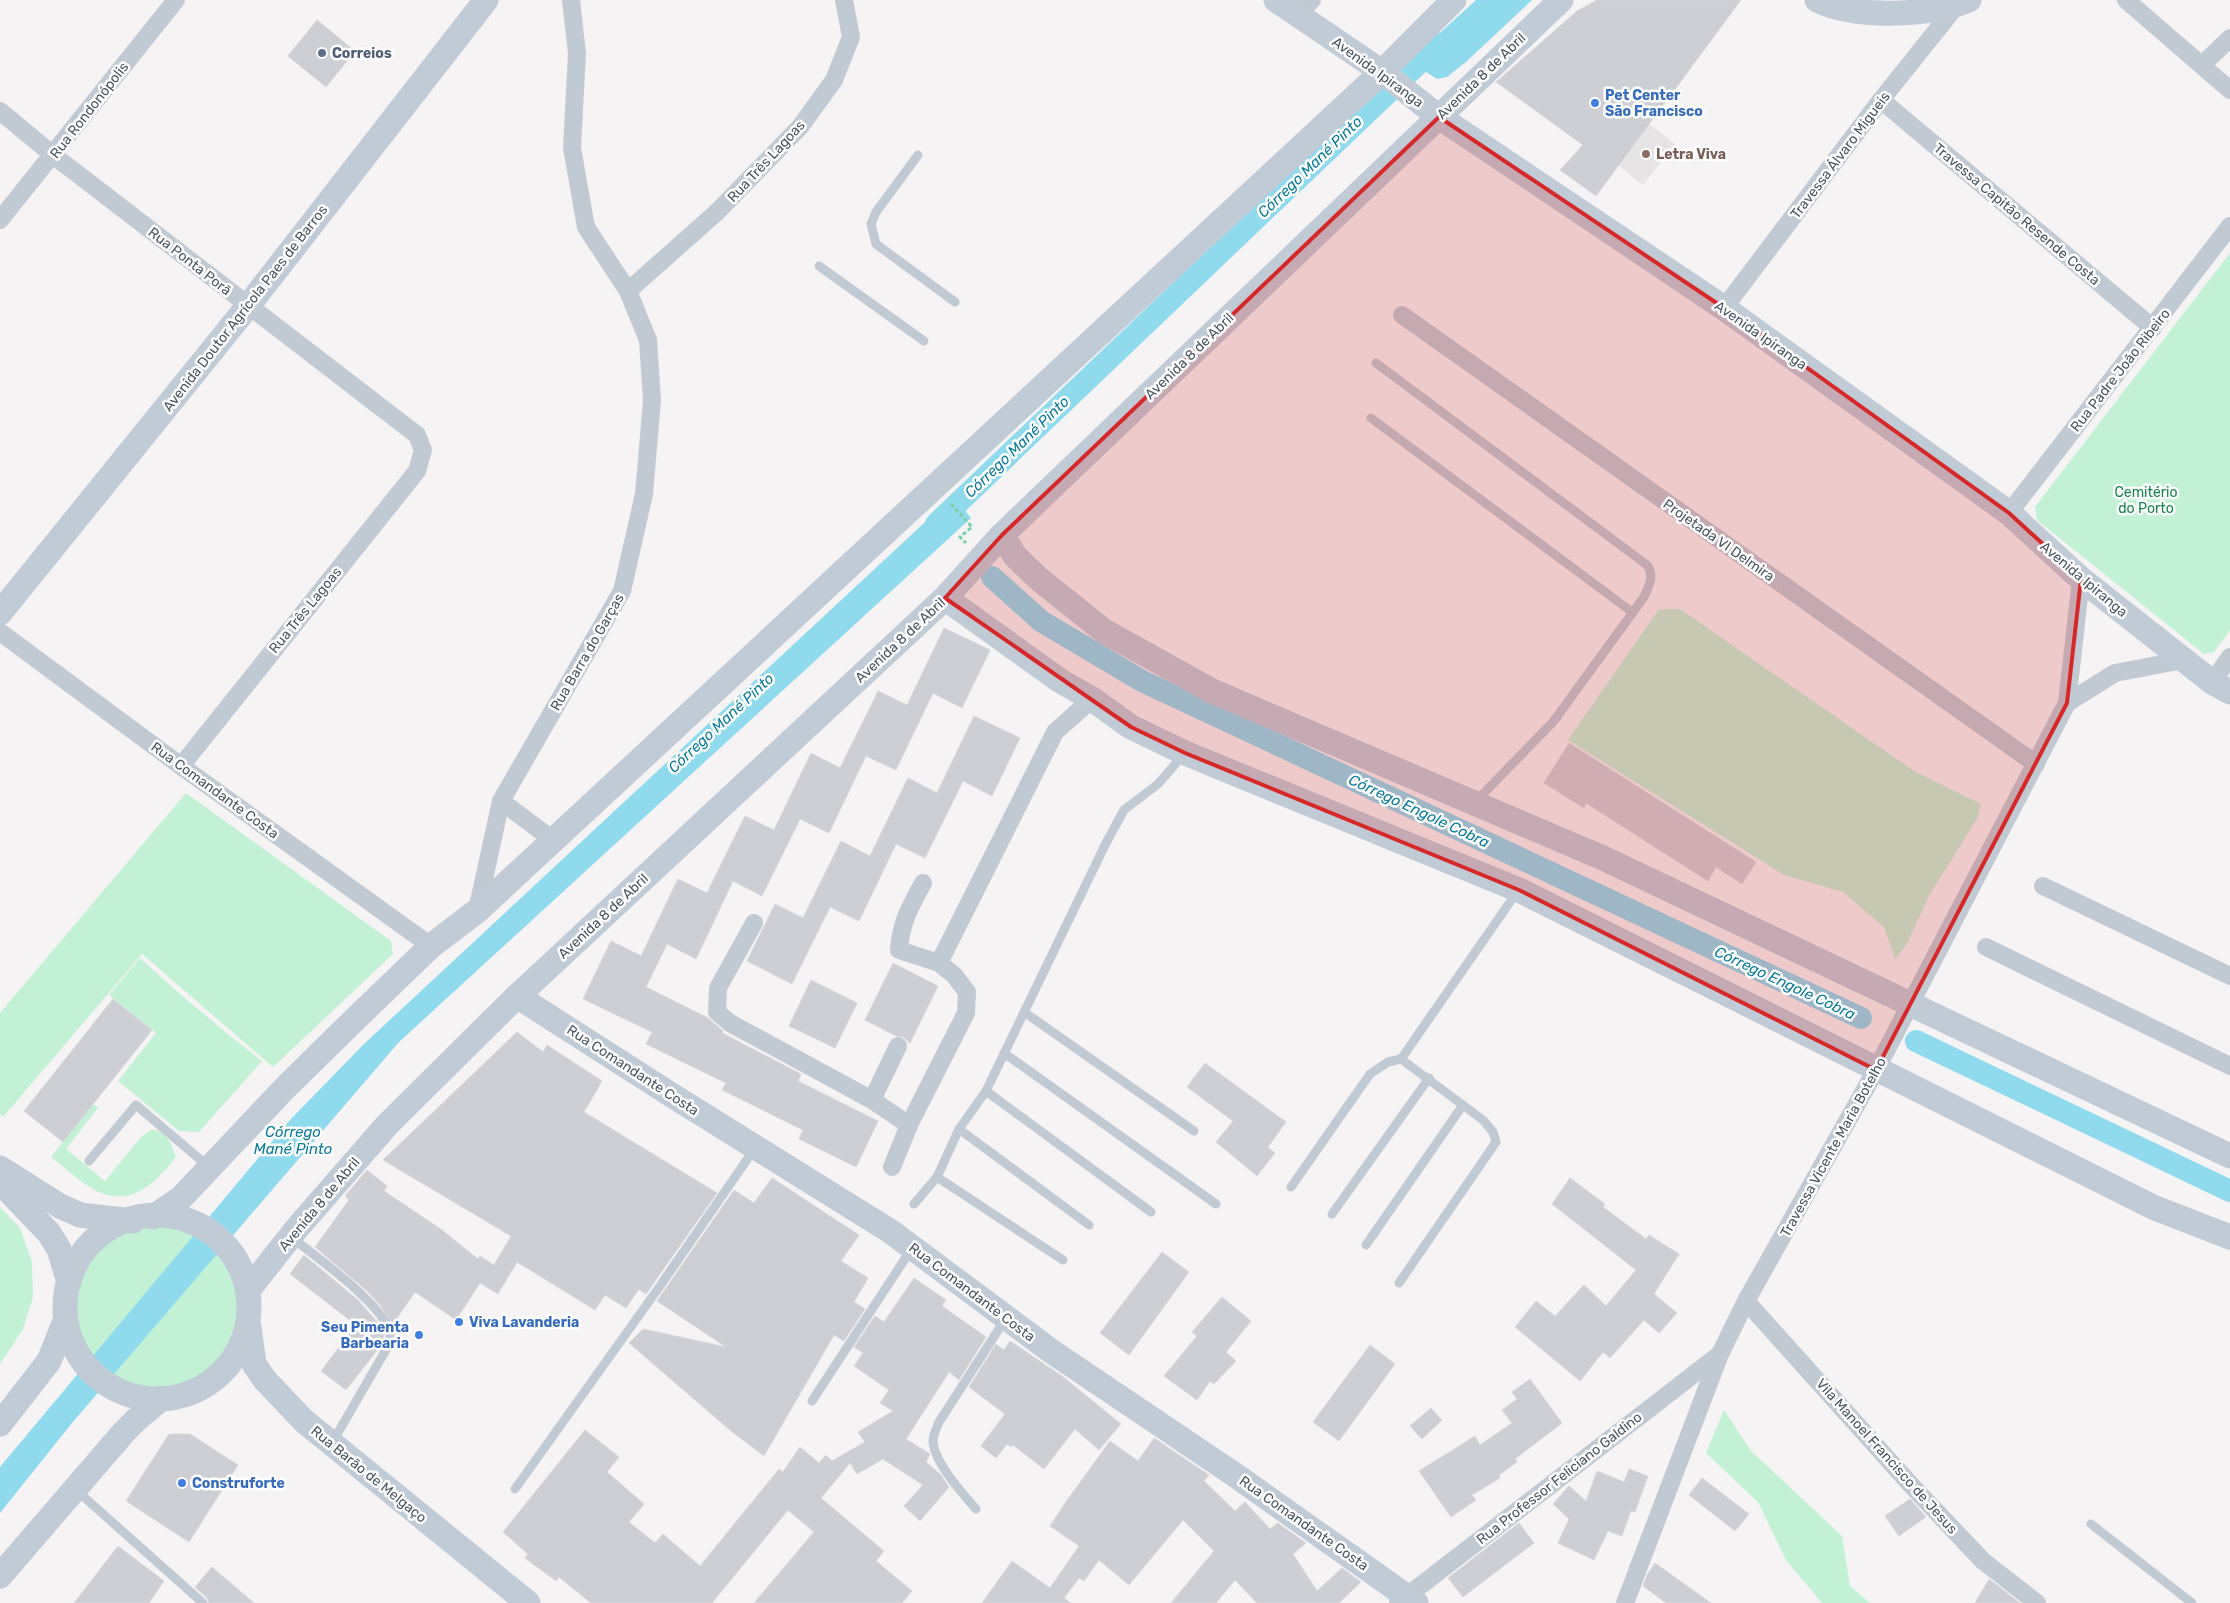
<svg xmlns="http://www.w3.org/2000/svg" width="2230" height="1603" viewBox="0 0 2230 1603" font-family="Rubik,sans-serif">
  <rect width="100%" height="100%" fill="#f5f3f3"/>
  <polygon fill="#e6e4e5" points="1649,124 1675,144 1643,185 1618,165"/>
  <g fill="#c3f1d5">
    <polygon points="2230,253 2230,630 2214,652 2204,654 2037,520 2035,507"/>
    <polygon points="1659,609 1680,609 1914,771 1981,804 1978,817 1929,896 1907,944 1895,959 1884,927 1843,892 1784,875 1568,740"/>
    <polygon points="186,793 391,941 393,954 273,1067 142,954 3,1117 0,1114 0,1013"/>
    <path d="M140,958C181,996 220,1028 262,1061L199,1132L179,1131L118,1081L156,1033L109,995Z"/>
    <path d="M93,1104L98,1108L66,1149L105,1181L141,1137L151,1130C166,1129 172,1145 176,1157C168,1166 159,1178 149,1185C110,1215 81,1180 51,1157Z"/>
    <polygon points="0,1207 20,1228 32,1262 33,1297 23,1329 0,1364"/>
    <circle cx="156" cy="1307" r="83"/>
    <polygon points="1724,1410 1751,1451 1842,1536 1850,1586 1870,1603 1822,1603 1786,1560 1758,1502 1706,1453"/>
  </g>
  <g fill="#90daee">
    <polygon points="1476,0 1532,0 1467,61 1447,77 1437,79 1420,68 1416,60 1419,52"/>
    <polygon points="953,496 971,518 399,1042 72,1423 0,1513 0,1467 291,1119 364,1044"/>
  </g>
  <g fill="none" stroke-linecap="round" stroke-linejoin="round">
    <g stroke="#90daee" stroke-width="22">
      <polyline points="936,524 1439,44"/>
      <polyline points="992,577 1041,621 1142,681 1861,1018"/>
      <polyline points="1916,1041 2230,1191"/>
    </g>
  </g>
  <g fill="#cdcfd5" stroke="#d7d9de">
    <polygon points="1597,0 1741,0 1596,196 1560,170 1583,145 1496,82 1577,11"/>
    <polygon points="317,20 355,51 326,87 288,56"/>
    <polygon points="944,628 990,650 962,708 933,693 896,770 866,756 829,833 800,819 762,896 733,881 696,959 667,944 646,987 708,1018 723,1031 722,1033 801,1074 798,1081 878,1121 856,1167 799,1139 803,1130 722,1090 726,1083 646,1044 652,1032 583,999 611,941 641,956 678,879 707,893 745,816 774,830 811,753 840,768 878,691 907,705"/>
    <polygon points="974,716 1020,738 992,796 963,781 925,858 896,844 859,921 830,907 792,984 747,961 775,904 803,918 841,841 870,856 908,778 937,793"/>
    <polygon points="1569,743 1756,862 1742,884 1716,867 1708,881 1586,803 1584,808 1544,783"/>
    <polygon points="893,963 938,986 910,1043 903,1037 896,1036 865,1020"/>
    <polygon points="811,980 857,1003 835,1048 789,1026"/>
    <polygon points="113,999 152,1030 63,1142 24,1111"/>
    <polygon points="517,1032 543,1052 547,1045 602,1081 584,1112 717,1193 646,1294 639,1289 626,1308 605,1295 595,1310 517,1262 498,1294 480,1283 456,1320 415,1292 397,1318 400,1320 394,1327 380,1305 367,1291 315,1247 349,1200 345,1196 367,1170 387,1186 384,1191 442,1230 478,1259 480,1256 494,1265 511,1236 383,1160"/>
    <polygon points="1205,1063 1286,1122 1268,1147 1275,1153 1257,1176 1216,1142 1233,1121 1187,1087"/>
    <polygon points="772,1178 859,1235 841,1261 868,1278 854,1302 865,1309 844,1341 834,1335 764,1456 731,1431 629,1343 643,1329 726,1347 657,1301 734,1190 754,1203"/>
    <polygon points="1570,1178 1605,1204 1603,1207 1646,1239 1649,1235 1679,1254 1654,1294 1677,1313 1659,1333 1644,1320 1610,1358 1603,1352 1580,1381 1515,1327 1536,1301 1555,1316 1584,1285 1606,1306 1636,1270 1552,1204"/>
    <polygon points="1162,1252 1189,1272 1129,1355 1100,1333"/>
    <polygon points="304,1255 358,1300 380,1325 384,1335 382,1344 346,1390 321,1371 356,1325 290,1274"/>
    <polygon points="914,1278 946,1300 942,1306 986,1337 959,1380 949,1372 906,1439 930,1454 926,1462 941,1475 949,1487 920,1521 904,1506 923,1485 883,1459 857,1474 850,1463 821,1498 884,1551 876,1561 912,1591 902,1603 754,1603 814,1532 788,1510 712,1603 591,1603 559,1577 556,1581 525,1558 528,1554 503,1532 585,1430 619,1457 607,1472 644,1504 629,1522 655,1543 663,1534 700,1566 779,1469 783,1472 800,1447 819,1463 826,1455 832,1461 865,1442 858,1432 893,1411 880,1403 889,1390 854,1366 863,1353 854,1347 875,1316 884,1322"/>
    <polygon points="1222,1297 1251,1321 1226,1352 1236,1361 1214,1384 1210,1381 1197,1400 1164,1376 1197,1336 1192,1332"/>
    <polygon points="1010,1341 1062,1376 1121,1424 1099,1450 1075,1429 1044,1469 1013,1445 1011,1447 1007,1444 996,1458 981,1446 1005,1414 969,1387 996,1344 1004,1350"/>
    <polygon points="1370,1345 1395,1364 1339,1441 1313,1422"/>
    <polygon points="1530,1379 1562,1423 1515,1459 1517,1462 1499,1475 1500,1478 1472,1495 1476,1500 1451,1517 1419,1471 1475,1436 1480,1445 1512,1423 1502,1410 1517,1399 1512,1392"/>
    <polygon points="1431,1408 1442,1420 1422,1439 1410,1426"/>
    <polygon points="169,1434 190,1434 238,1465 189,1542 126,1501"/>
    <polygon points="1154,1438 1209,1475 1204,1481 1235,1511 1245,1502 1270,1529 1278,1523 1306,1543 1293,1554 1317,1591 1342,1568 1361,1582 1339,1603 1257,1603 1235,1580 1216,1603 1171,1603 1214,1551 1183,1520 1129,1585 1099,1560 1084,1581 1079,1578 1064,1598 1071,1603 982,1603 1012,1561 1050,1588 1079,1546 1050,1526 1063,1506 1110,1441 1138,1461"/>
    <polygon points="1629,1469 1648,1476 1635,1512 1631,1511 1622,1536 1608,1531 1594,1560 1558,1543 1569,1519 1553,1504 1569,1486 1586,1501 1597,1471 1624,1482"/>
    <polygon points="1702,1478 1749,1514 1735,1531 1689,1495"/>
    <polygon points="1910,1499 1926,1517 1899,1536 1885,1516"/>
    <polygon points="1519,1523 1534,1543 1463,1597 1448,1578"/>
    <polygon points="118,1546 164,1581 149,1603 74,1603"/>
    <polygon points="1655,1563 1711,1603 1666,1603 1643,1586 1647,1575"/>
    <polygon points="212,1567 254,1603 209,1603 207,1598 195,1587"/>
    <polygon points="1989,1579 2020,1603 1975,1603"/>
  </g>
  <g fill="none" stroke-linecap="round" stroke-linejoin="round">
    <polyline stroke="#7ad0a6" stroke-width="3" stroke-dasharray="4 2.5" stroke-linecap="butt" points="951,504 972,527 960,537 966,543"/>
    <g stroke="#c1cad2" stroke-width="9">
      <polyline points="918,155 876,212 871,224 876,244 955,302"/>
      <polyline points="819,266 924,341"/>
      <path d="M1376,363L1647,565C1655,577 1649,585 1644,597L1553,722L1476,801"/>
      <polyline points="1371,418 1632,612"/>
      <polyline points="1024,1012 1194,1131"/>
      <polyline points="1004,1053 1216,1204"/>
      <polyline points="1401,1059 1517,892"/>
      <polyline points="986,1091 1151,1212"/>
      <polyline points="959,1129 1089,1225"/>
      <polyline points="89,1161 136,1105 209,1167"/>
      <polyline points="937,1177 1063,1260"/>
      <polyline points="1291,1187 1370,1074 1388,1062 1401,1059 1483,1120 1493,1132 1496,1142 1399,1283"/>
      <polyline points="914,1204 937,1177 959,1129 986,1091 1106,843 1124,810 1158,784 1183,755"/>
      <polyline points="1332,1214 1429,1078"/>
      <path d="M291,1237C315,1256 384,1305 390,1333C391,1338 388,1344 387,1348L332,1443"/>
      <polyline points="1366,1245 1463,1105"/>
      <polyline points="812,1401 912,1248"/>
      <polyline points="75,1489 203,1603"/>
      <polyline points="515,1489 660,1286 755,1148"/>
      <path d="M976,1509C962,1493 934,1462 933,1441C933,1435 937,1427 939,1422L1006,1318"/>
      <polyline points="2091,1524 2192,1603"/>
    </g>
    <g stroke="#c1cad2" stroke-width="18">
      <polyline points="2126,0 2230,90"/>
      <polyline points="1296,15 1312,0"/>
      <polyline points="2202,65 2230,38"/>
      <polyline points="1881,100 2153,328"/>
      <polyline points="0,111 53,155 417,435 423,450 417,471 181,766"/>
      <polyline points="0,220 176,0"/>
      <polyline points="628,291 717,212 800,127 834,80 851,37 844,0"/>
      <polyline points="1724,308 1881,100 1957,5"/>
      <polyline points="1402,315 2036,764"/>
      <polyline points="2009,513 2230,226"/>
      <polyline points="0,632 181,766 431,946"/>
      <polyline points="2212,682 2230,657"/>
      <polyline points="2067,703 2115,673 2183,660"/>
      <polyline points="501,801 553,840"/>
      <polyline points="2043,886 2230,976"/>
      <polyline points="477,911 501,801 622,591 644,494 652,400 648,340 628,291 586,227 572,148 577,53 571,0"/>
      <polyline points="754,923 718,988 717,1012 730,1023 872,1100 909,1125"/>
      <polyline points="1986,947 2230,1066"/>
      <polyline points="939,963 1055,732 1092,699"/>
      <polyline points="872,1100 898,1046"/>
      <path d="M892,1167L909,1125L966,1013L967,992L954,975L939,963L899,950C901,922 910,907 923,883"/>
      <polyline points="1746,1301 1911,1485 1983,1561 2037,1603"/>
      <polyline points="1398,1603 1720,1354"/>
      <polyline points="1625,1603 1720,1354 1746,1301 1876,1070 2067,703 2081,579"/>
    </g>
    <g stroke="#c1cbd6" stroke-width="25">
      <polyline points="1276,0 1382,72 1439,117 1724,308 2009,513 2081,579 2212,682 2230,692"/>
      <path d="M1817,0C1856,19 1930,16 1969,0"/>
      <polyline points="1002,535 1015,556 1039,579 1104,631 1212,691 1603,858 2230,1156"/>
      <polyline points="945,598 1059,680 1092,699 1131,727 1185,753 1519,890 2155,1208 2230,1237"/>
      <polyline points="0,613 248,306 486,0"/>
      <polyline points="517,996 673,1096 890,1231 1051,1351 1235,1475 1416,1603"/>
      <polyline points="0,1168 60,1206 80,1215 133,1221"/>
      <polyline points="0,1182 49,1233 59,1249 69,1282"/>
      <circle cx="157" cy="1307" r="92"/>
      <polyline points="153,1217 181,1198 285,1088 347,1027 431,946 477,911 1382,72 1454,0"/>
      <polyline points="249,1289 298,1227 387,1125 512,1001 945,598 1002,535 1561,0"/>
      <polyline points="249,1327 254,1364 265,1380 304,1421 528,1603"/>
      <polyline points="0,1424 49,1361 65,1321"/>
      <polyline points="0,1576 124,1432 137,1419 162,1398"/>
    </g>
  </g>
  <path fill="#d62828" fill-opacity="0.2" stroke="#d62828" stroke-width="4" stroke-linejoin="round" d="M1439,117L1724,308L2009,513L2081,579L2067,703L1876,1070L1519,890L1185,753L1131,727L945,598L1002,535Z"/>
  <circle fill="#5c6f8a" stroke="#fff" stroke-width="2" cx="322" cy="53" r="5"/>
  <g fill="#3f7fe0" stroke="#fff" stroke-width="2">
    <circle cx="1595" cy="103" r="5"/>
    <circle cx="459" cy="1322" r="5"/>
    <circle cx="419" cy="1335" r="5"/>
    <circle cx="182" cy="1483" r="5"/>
  </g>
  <circle fill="#8d6e63" stroke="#fff" stroke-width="2" cx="1646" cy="154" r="5"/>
  <g text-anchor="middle" stroke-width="5" stroke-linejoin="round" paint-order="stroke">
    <g font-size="14" font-weight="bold" fill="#4e5e75" stroke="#fff" text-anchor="start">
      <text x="332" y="58">Correios</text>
    </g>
    <g font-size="14" fill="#4a5661" stroke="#fff">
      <text transform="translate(1378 72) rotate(36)" y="5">Avenida Ipiranga</text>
      <text transform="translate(1481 76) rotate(-44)" y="5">Avenida 8 de Abril</text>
      <text transform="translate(89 110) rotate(-52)" y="5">Rua Rondonópolis</text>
      <text transform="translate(1840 155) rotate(-53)" y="5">Travessa Álvaro Migueis</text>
      <text transform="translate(766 161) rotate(-47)" y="5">Rua Três Lagoas</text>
      <text transform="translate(2017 214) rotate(40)" y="5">Travessa Capitão Resende Costa</text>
      <text transform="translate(190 261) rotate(38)" y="5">Rua Ponta Porã</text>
      <text transform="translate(245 308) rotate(-52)" y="5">Avenida Doutor Agrícola Paes de Barros</text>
      <text transform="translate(1761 335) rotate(35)" y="5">Avenida Ipiranga</text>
      <text transform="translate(1189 356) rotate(-44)" y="5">Avenida 8 de Abril</text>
      <text transform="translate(2120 370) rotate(-52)" y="5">Rua Padre João Ribeiro</text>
      <text transform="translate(1719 540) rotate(35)" y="5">Projetada VI Delmira</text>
      <text transform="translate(2084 579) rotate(40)" y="5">Avenida Ipiranga</text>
      <text transform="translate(305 610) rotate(-51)" y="5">Rua Três Lagoas</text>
      <text transform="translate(900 640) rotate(-43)" y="5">Avenida 8 de Abril</text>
      <text transform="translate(587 652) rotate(-60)" y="5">Rua Barra do Garças</text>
      <text transform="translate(215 790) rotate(36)" y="5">Rua Comandante Costa</text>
      <text transform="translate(603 916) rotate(-43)" y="5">Avenida 8 de Abril</text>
      <text transform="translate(633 1070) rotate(33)" y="5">Rua Comandante Costa</text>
      <text transform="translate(1833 1147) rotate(-61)" y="5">Travessa Vicente Maria Botelho</text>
      <text transform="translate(319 1204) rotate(-50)" y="5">Avenida 8 de Abril</text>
      <text transform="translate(972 1292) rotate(37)" y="5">Rua Comandante Costa</text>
      <text transform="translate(1887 1456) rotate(48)" y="5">Vila Manoel Francisco de Jesus</text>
      <text transform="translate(369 1474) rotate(39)" y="5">Rua Barão de Melgaço</text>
      <text transform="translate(1559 1478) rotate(-38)" y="5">Rua Professor Feliciano Galdino</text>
      <text transform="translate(1304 1523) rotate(35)" y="5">Rua Comandante Costa</text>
    </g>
    <g font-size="14" font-weight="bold" fill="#366cbe" stroke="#fff" text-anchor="start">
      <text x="1605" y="100">Pet Center<tspan x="1605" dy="16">São Francisco</tspan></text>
      <text x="469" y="1327">Viva Lavanderia</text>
      <text x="409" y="1332" text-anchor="end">Seu Pimenta<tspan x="409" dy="16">Barbearia</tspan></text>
      <text x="192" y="1488">Construforte</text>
    </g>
    <g font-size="14" font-weight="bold" fill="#785e54" stroke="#fff" text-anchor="start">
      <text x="1656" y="159">Letra Viva</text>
    </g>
    <g font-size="14" fill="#17864f" stroke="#fff">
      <text x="2146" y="497">Cemitério<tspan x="2146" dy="16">do Porto</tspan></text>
    </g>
    <g font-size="15" font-style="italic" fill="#0c7c9b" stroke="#fff">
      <text transform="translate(1310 167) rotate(-44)" y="5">Córrego Mané Pinto</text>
      <text transform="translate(1017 447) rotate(-44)" y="5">Córrego Mané Pinto</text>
      <text transform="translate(721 723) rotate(-43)" y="5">Córrego Mané Pinto</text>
      <text transform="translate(1419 811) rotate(25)" y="5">Córrego Engole Cobra</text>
      <text transform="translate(1785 983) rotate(25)" y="5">Córrego Engole Cobra</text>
      <text x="293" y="1137">Córrego<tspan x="293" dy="17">Mané Pinto</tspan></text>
    </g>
  </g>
</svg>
